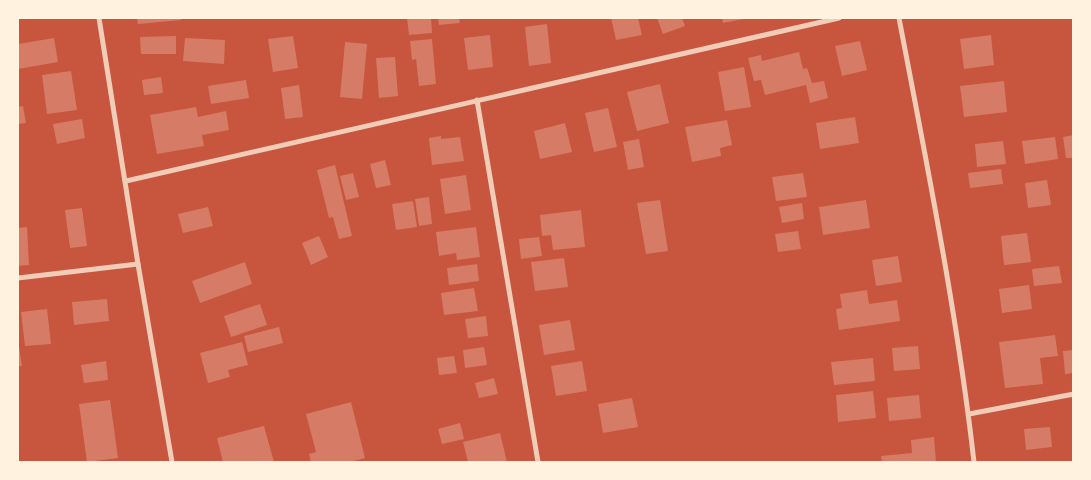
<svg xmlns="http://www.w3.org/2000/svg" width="1091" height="480" viewBox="0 0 1091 480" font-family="Roboto,sans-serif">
  <rect width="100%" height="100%" fill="#c8553d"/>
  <g fill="#d67c66">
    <polygon points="137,18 181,18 181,20 138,24"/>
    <polygon points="407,18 431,18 432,33 409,35"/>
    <polygon points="438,18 459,18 460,23 439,25"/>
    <polygon points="611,18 638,18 642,35 616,40"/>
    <polygon points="657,18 682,18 685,26 663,34"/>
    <polygon points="722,18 743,18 744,19 723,23"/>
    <polygon points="547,24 551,63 529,66 525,27"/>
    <polygon points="490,35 493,67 468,70 464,38"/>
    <polygon points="991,35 994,65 964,69 960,39"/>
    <polygon points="176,36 176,54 141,54 140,37"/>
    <polygon points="293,36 298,68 273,72 268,39"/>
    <polygon points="54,38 58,62 18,69 18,44"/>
    <polygon points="185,38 225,40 224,64 183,61"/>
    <polygon points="432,39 436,84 419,86 416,59 412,60 410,41"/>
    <polygon points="860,41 867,70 842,76 835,46"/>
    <polygon points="345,42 367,44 362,99 340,97"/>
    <polygon points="799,52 803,69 807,68 812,83 824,81 828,98 810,103 806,85 765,95 761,80 754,81 748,58 761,55 762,61"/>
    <polygon points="395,57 398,96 379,98 376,58"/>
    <polygon points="744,67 751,107 725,111 718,72"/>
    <polygon points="71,71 77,110 47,114 42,75"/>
    <polygon points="161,77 163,93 144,95 142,80"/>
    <polygon points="246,80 249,98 211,104 208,86"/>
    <polygon points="1004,81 1007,112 964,117 960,86"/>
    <polygon points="660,84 669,123 637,131 627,92"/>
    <polygon points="299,85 303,117 285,119 281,88"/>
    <polygon points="23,106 26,123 18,124 18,107"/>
    <polygon points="196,107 198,117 226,111 229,130 202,135 204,146 157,154 150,115"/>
    <polygon points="608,108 617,147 594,152 585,113"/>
    <polygon points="855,117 859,143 820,149 816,123"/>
    <polygon points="82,119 85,138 57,144 53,124"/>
    <polygon points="727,120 732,145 720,148 721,156 692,162 685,127"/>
    <polygon points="565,123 572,152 540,159 534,131"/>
    <polygon points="1074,135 1074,158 1066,158 1063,137"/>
    <polygon points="441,136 441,139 460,137 464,161 432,165 429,138"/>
    <polygon points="1055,137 1058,159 1025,164 1022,141"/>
    <polygon points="639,139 644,167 628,170 623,142"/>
    <polygon points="1003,141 1006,164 977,167 975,144"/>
    <polygon points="385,160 391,185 376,188 370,164"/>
    <polygon points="335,165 352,236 339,239 333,217 329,218 317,170"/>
    <polygon points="1001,169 1003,184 970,188 968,173"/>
    <polygon points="353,173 359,197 346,200 340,176"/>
    <polygon points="803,173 807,197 776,201 772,177"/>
    <polygon points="466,175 471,210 445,214 440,179"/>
    <polygon points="1047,180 1051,205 1028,208 1025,183"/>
    <polygon points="429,197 432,224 419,226 415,199"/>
    <polygon points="660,200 668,251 646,254 637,203"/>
    <polygon points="866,200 870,228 823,235 819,207"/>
    <polygon points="413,201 417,227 396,230 392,204"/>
    <polygon points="802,203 804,219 782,223 779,207"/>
    <polygon points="208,207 213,226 183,233 178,214"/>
    <polygon points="82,208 87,246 70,248 65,210"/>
    <polygon points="581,210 585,247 553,250 551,235 542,236 540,215"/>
    <polygon points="27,227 29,265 18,266 18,228"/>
    <polygon points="476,227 480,257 457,260 456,253 439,256 436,232"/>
    <polygon points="798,231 801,249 778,252 775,234"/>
    <polygon points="1027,233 1031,262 1004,265 1001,236"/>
    <polygon points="319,236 328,257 311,265 302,243"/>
    <polygon points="539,237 542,256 521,259 519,239"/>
    <polygon points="898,256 902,282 876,286 872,260"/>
    <polygon points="564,258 568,287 535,291 531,262"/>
    <polygon points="245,262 252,284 200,303 192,281"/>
    <polygon points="477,264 479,281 449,285 447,268"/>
    <polygon points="1059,266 1062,283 1034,286 1032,269"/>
    <polygon points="1029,285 1032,309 1002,313 999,289"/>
    <polygon points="474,288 478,311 444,315 441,293"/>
    <polygon points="867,290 869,304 897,300 900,321 839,330 836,309 842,308 840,294"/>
    <polygon points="107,299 109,321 74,325 72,302"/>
    <polygon points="260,304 267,325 231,337 224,316"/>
    <polygon points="47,309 51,344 25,346 21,312"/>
    <polygon points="486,316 488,336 468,338 465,319"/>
    <polygon points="570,320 575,350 544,355 539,325"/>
    <polygon points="279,327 283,343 248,352 244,336"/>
    <polygon points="1055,335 1058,356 1040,358 1043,384 1005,388 999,342"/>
    <polygon points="18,340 22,366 18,366"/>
    <polygon points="242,342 248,365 228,370 230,377 208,383 200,353"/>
    <polygon points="918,346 920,369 894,371 892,348"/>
    <polygon points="484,347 487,365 465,368 463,350"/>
    <polygon points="1074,350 1074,373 1065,374 1063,351"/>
    <polygon points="454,356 457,373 439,375 437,358"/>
    <polygon points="873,358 875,381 834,385 831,362"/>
    <polygon points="106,361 108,380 84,383 81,365"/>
    <polygon points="582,361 587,391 556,396 551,366"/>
    <polygon points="494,378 498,394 479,398 475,383"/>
    <polygon points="873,391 876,418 838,422 836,395"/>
    <polygon points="919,395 921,418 889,421 887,398"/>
    <polygon points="632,398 638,427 603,433 598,404"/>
    <polygon points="110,400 118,458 87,462 79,404"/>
    <polygon points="351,402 365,458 350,462 311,462 309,454 316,452 306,414"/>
    <polygon points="460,423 464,439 442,444 438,429"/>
    <polygon points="264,426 274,462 223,462 217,438"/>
    <polygon points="1050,427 1052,447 1026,450 1024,429"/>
    <polygon points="500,433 507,462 468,462 463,442"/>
    <polygon points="934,437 936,462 882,462 881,456 912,453 911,440"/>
  </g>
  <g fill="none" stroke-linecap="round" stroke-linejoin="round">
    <g stroke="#f1ccb7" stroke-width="5">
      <polyline points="99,18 138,264 172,462"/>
      <path d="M899,18C927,165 957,313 974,462"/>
      <polyline points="477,100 538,462"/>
      <polyline points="126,181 839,18"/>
      <polyline points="18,278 138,264"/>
      <polyline points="969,414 1074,394"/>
    </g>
  </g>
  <rect width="1091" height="480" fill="none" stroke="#fff3e0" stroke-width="38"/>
</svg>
